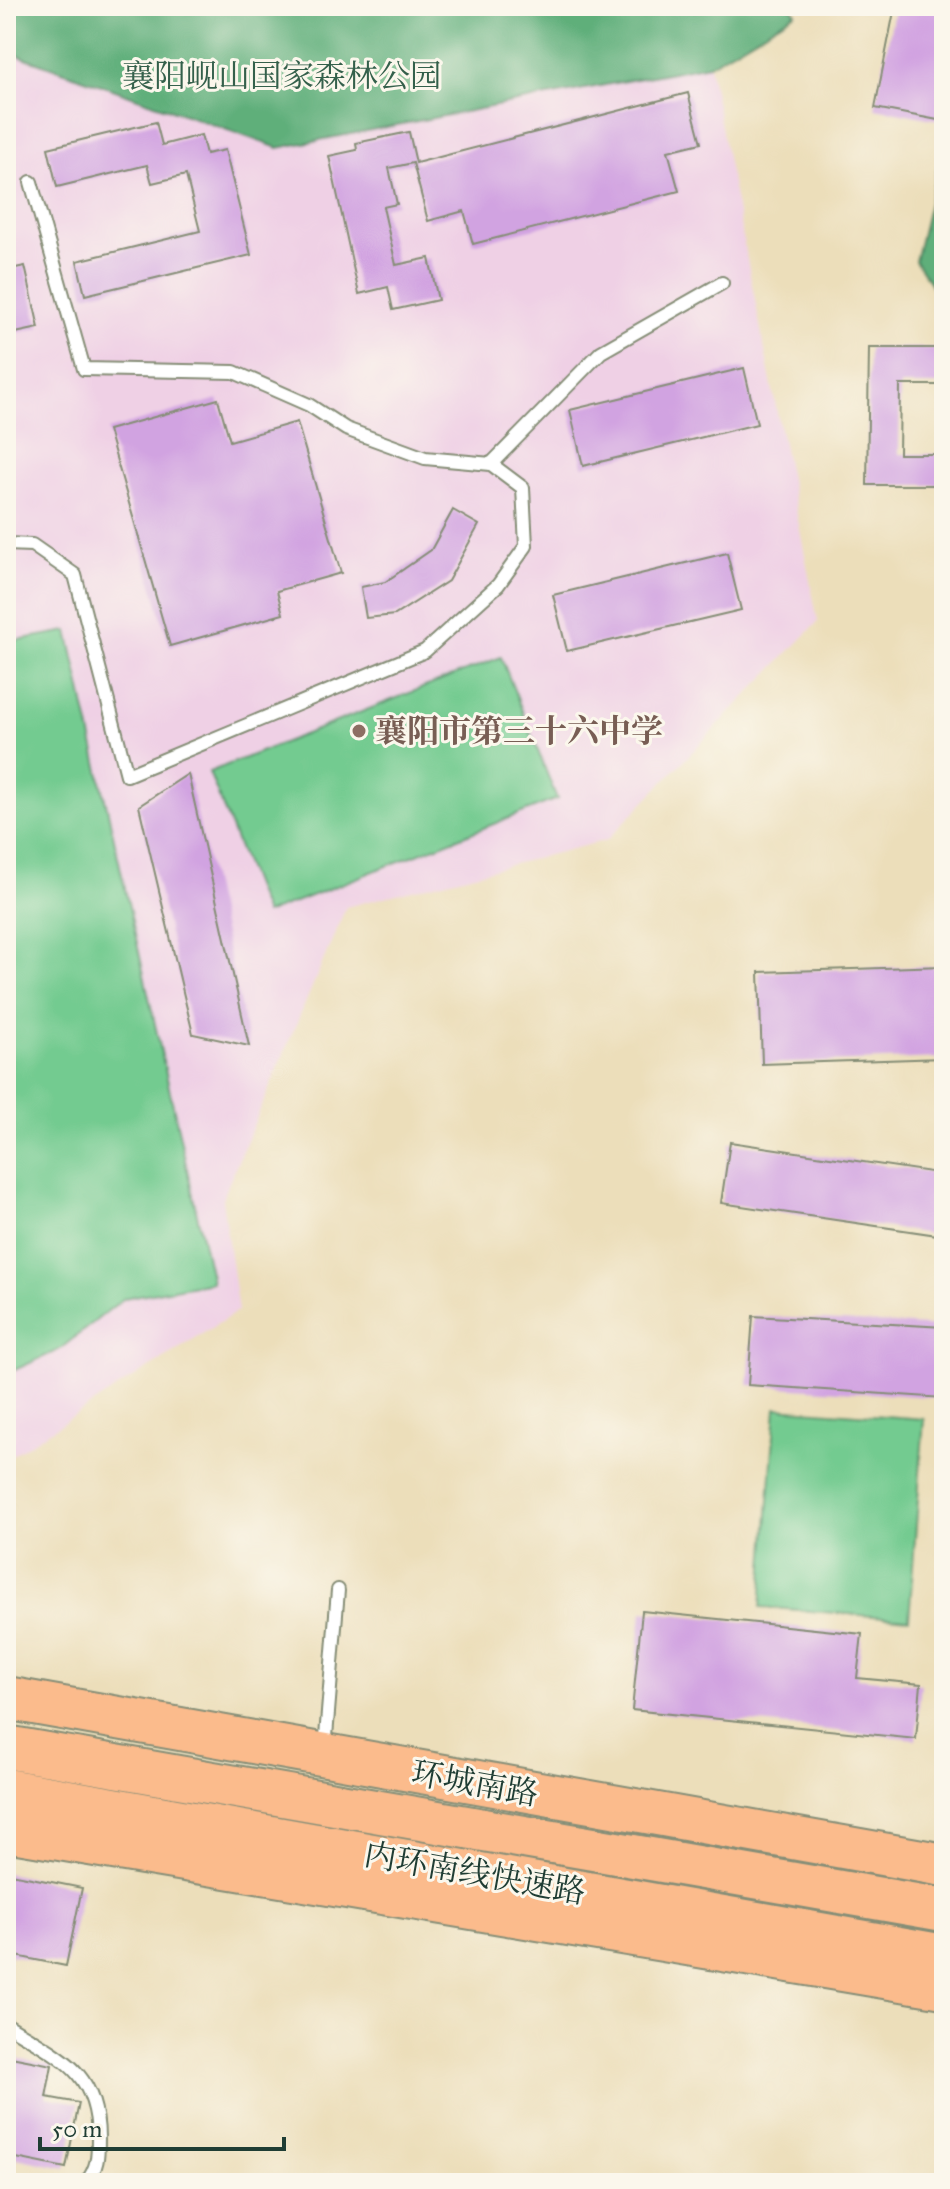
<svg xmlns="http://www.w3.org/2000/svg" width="950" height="2189" viewBox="0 0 950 2189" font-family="'IM FELL Great Primer','Noto Serif SC',serif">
  <rect width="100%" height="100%" fill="#fbf7ec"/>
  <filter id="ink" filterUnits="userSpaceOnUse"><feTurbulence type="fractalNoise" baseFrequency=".0125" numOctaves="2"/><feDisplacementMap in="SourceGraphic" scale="16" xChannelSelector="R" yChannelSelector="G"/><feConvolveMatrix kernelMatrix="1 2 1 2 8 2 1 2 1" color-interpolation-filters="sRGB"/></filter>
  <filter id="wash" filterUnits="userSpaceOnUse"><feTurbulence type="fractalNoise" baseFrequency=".006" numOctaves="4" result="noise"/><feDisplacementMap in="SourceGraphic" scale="32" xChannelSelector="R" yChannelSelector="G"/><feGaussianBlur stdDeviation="1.8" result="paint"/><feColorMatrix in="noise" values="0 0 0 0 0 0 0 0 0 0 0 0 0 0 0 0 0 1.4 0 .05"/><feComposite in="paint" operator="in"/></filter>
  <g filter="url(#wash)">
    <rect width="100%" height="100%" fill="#ecdeba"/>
    <polygon fill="#efd0e5" points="6,51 278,148 709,65 818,622 607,840 346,907 222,1199 238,1311 6,1459"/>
    <g fill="#73cb90" stroke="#498462" stroke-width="2">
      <polygon points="68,631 212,1282 124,1298 59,1350 6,1374 6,642"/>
      <polygon points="501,657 557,799 265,914 209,772"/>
      <polygon points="776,1408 924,1419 909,1619 761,1607"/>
    </g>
    <g fill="#5eaf7a" stroke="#3e7657" stroke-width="2">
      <polygon points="6,6 790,6 796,13 709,65 278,148 6,51"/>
      <polygon points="944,141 944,282 932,286 915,261"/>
    </g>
    <g id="blocks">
      <g fill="#d1a3e1">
        <polygon points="895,6 944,6 944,88 938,120 875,108"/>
        <polygon points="688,93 701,143 668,151 679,191 473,244 464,211 428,221 413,163 389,168 397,204 383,207 396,265 429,258 438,300 393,310 388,287 359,294 329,156 357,150 356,143 409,132 416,163"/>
        <polygon points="156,122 162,145 201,135 206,154 225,150 251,255 85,295 77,261 200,231 186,175 152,183 147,165 57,187 48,148"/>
        <polygon points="25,266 39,328 6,335 6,270"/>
        <polygon points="869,348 944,348 944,385 900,385 899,454 944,454 944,485 867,485"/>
        <polygon points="744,368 757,424 583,466 570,410"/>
        <polygon points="218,399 230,441 297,422 341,573 277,591 283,614 170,646 108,430"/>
        <polygon points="453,510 479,525 448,581 395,615 366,618 361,587 385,582 431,550"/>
        <polygon points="727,553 741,610 567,651 553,595"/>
        <polygon points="188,774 249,1046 193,1034 139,806"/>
        <polygon points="944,966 944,1058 762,1064 759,972"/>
        <polygon points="730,1142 944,1174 944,1236 721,1203"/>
        <polygon points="753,1316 944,1327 944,1398 748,1385"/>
        <polygon points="642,1611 862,1634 857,1678 921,1684 916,1739 632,1710"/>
        <polygon points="6,1873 82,1888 66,1966 6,1954"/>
        <polygon points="6,2056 52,2065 46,2097 79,2103 66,2168 6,2156"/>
      </g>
    </g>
  </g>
  <g filter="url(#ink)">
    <use href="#blocks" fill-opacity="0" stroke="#868e77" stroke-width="2"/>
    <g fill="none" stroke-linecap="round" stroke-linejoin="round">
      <g stroke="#868e77" stroke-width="16">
        <g id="service">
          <polyline points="491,464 601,352 722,283"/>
          <polyline points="6,544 32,545 75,575 127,775 425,651 498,585 526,546 523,488 491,464 425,458 346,429 309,405 234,372 84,369 31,182"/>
          <polyline points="325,1749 338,1590"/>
          <path d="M6,2024C58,2057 97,2068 98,2137C98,2157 98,2167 86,2183"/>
        </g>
      </g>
      <g stroke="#868e77" stroke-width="46">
        <g id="trunk">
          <polyline points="6,1698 944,1865"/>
          <polyline points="6,1747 944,1910"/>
          <polyline points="6,1790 944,1956"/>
          <polyline points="6,1830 944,1987"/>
        </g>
      </g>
      <use href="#service" stroke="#fff" stroke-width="12"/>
      <use href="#trunk" stroke="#fbbb8c" stroke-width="42"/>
    </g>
  </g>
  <circle fill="#8d6e63" stroke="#fbf7ec" stroke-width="3" cx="359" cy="731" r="8"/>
  <g text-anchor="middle" stroke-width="6" stroke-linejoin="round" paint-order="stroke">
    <g font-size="32" fill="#34604b" stroke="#fbf7ec">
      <text x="282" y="87">襄阳岘山国家森林公园</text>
    </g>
    <g font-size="32" font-weight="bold" fill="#785e54" stroke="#fbf7ec" text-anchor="start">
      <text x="375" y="742">襄阳市第三十六中学</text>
    </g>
    <g font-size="32" fill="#1f3d34" stroke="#fbf7ec">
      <text transform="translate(475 1783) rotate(10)" y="11">环城南路</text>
      <text transform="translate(475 1873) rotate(10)" y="11">内环南线快速路</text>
    </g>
  </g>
  <rect width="950" height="2189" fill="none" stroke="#fbf7ec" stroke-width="32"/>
  <path d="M40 2137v12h244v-12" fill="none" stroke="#1f3d34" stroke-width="4"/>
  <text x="52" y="2137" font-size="24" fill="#1f3d34" stroke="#fbf7ec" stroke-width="6" paint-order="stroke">50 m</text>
</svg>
